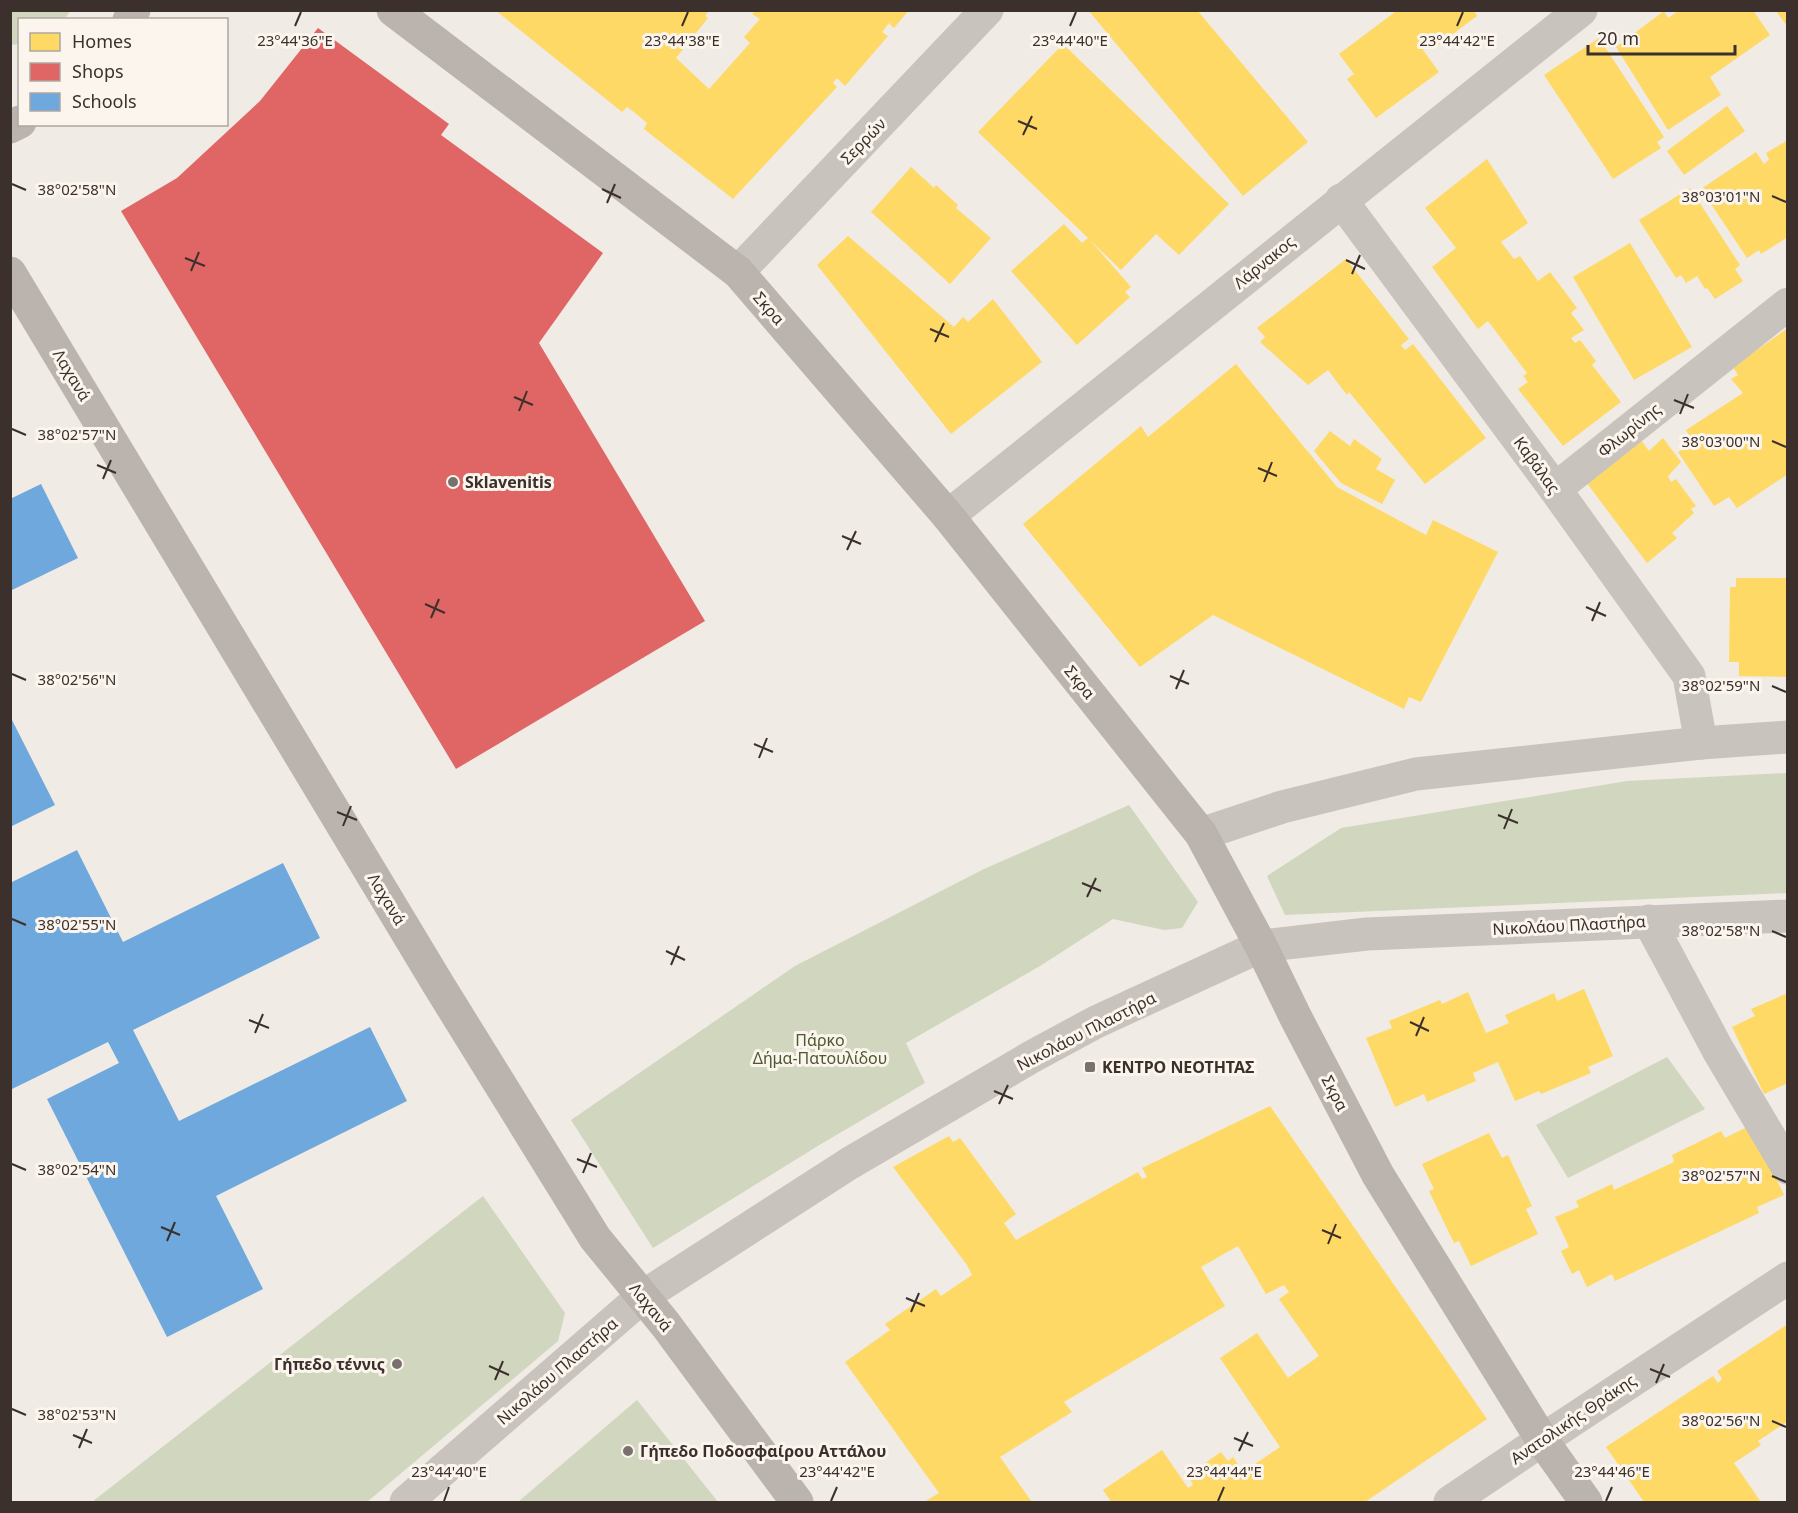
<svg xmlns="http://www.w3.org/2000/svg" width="1798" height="1513" viewBox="0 0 1798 1513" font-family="'Noto Sans',sans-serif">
  <rect width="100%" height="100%" fill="#f0ebe5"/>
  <g fill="#d1d6bf">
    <polygon points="11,10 70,10 70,11 65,19 20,20 19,44 11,45"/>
    <polygon points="1787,773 1787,893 1285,915 1267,876 1341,828 1627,781"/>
    <polygon points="1129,805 1198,902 1182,928 1164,930 1113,919 1040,966 906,1043 925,1083 821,1144 653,1248 571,1120 795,966 984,869"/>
    <polygon points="1667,1057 1705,1109 1568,1178 1536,1125"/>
    <polygon points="483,1196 565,1313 558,1341 367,1502 92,1502"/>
    <polygon points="637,1400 718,1502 518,1502"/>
  </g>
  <g fill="#ffd966">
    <polygon points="495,10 707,10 708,12 705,16 708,18 676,58 709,89 750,43 744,37 760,19 752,14 756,10 909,10 894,28 889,23 882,32 888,36 845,86 837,78 833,83 837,87 733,199 644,129 647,123 634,112 627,107 622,112"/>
    <polygon points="1088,10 1197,10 1308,142 1243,196"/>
    <polygon points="1393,10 1474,10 1477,16 1437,46 1434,41 1423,50 1439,72 1376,118 1347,79 1354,74 1339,54 1395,12"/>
    <polygon points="1680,10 1753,10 1770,35 1710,77 1721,95 1668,130 1616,47 1664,11 1668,18"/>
    <polygon points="1775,10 1788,10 1788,27"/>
    <polygon points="1599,38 1664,137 1657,142 1661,148 1613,179 1544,75"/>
    <polygon points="1063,44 1229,204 1179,255 1156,234 1121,270 1090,240 1131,287 1125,292 1130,297 1077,345 1011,271 1064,224 1082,243 1088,238 978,132"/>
    <polygon points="1727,106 1745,131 1684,175 1667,151"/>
    <polygon points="1788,140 1788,237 1761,254 1759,250 1747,258 1701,189 1756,152 1764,164 1769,160 1766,153"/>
    <polygon points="1487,159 1528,223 1501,242 1514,259 1520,256 1538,281 1550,272 1577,308 1571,313 1584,330 1571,338 1575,343 1580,340 1596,361 1592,365 1621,402 1563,446 1518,389 1528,382 1523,376 1527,373 1488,321 1478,329 1432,267 1456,248 1425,208"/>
    <polygon points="911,167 934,188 936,185 958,205 956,208 991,238 950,284 871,212"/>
    <polygon points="1690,188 1740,265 1735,269 1743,281 1715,299 1707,288 1705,289 1697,276 1686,283 1681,275 1676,278 1639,220"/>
    <polygon points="848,236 954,327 963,317 968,322 993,299 1042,362 951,434 817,265"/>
    <polygon points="1630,243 1692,347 1634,380 1573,277"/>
    <polygon points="1346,259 1409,339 1401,345 1405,350 1413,344 1486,438 1425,484 1349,392 1347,395 1328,370 1308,385 1260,342 1265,337 1257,328"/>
    <polygon points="1788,328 1788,474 1737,508 1729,497 1714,506 1678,452 1694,443 1686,430 1743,393 1731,379 1738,375 1733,367"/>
    <polygon points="1236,364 1337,487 1426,535 1433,520 1498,552 1421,702 1409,697 1404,709 1213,615 1140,667 1023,524 1141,426 1148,437"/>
    <polygon points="1330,431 1350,446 1354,439 1382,459 1376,469 1395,480 1382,504 1341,483 1314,451"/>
    <polygon points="1638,436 1649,451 1663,438 1681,462 1668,476 1671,482 1676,479 1696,506 1691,509 1694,513 1672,533 1677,538 1647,563 1583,478"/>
    <polygon points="1736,578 1788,578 1788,677 1739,676 1739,662 1729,662 1730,587 1736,587"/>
    <polygon points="1584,989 1613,1056 1588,1067 1591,1073 1541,1094 1539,1091 1515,1101 1498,1062 1473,1073 1476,1081 1427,1102 1424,1094 1395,1107 1366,1038 1392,1028 1389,1021 1440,1000 1442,1004 1468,992 1486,1033 1509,1023 1505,1015 1554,993 1557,1001"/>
    <polygon points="1788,993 1788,1083 1764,1094 1732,1027 1755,1016 1751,1009"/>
    <polygon points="1270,1106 1487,1419 1365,1502 1111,1502 1103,1490 1162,1450 1188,1488 1193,1485 1188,1475 1221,1452 1228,1461 1233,1457 1243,1472 1280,1447 1220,1358 1257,1333 1288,1378 1319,1356 1279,1299 1289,1292 1284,1285 1266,1294 1238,1246 1201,1267 1225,1306 1064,1402 1072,1412 1000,1457 1032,1502 924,1502 939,1493 845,1362 890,1330 885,1324 936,1289 941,1296 972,1275 967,1265 893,1167 949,1136 953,1142 960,1138 1016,1214 1004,1223 1016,1240 1138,1172 1142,1179 1147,1177 1142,1168"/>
    <polygon points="1751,1125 1784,1195 1757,1207 1759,1213 1615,1281 1612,1274 1587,1287 1579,1270 1572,1274 1561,1251 1569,1247 1555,1217 1579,1207 1576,1201 1612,1184 1614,1190 1674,1162 1672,1155 1721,1131 1725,1138"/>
    <polygon points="1489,1133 1502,1158 1508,1155 1532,1206 1526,1209 1538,1234 1471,1266 1459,1241 1454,1243 1429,1191 1434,1189 1422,1164"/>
    <polygon points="1788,1324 1788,1421 1758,1441 1761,1445 1734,1463 1761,1502 1644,1502 1606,1447 1713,1376 1718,1383 1722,1379 1717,1371"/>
  </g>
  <polygon fill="#e06666" points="318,28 449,124 441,135 603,253 539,343 705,621 456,769 121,211 177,178 260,101"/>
  <g fill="#6fa8dc">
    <polygon points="41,484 78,558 10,591 10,499"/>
    <polygon points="10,716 55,805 10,827"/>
    <polygon points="77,850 123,942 283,863 320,938 133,1030 179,1121 370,1027 407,1101 216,1196 263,1289 167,1337 47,1099 119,1063 108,1042 10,1090 10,883"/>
  </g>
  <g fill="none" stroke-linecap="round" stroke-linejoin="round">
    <g stroke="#c9c3be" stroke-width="33">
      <polyline points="1341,200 1555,489 1689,676 1701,743"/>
      <polyline points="738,272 987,10"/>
      <polyline points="1555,489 1788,304"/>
      <polyline points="948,516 1581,10"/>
      <polyline points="1201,834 1282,807 1416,774 1701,743 1788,737"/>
      <polyline points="1649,921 1718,1050 1788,1168"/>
      <polyline points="406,1502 642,1297 850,1163 1033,1056 1096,1022 1261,946 1367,934 1788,916"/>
      <polyline points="1450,1502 1542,1440 1788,1278"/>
    </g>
    <g stroke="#bab3ae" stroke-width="33">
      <polyline points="393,10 738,272 948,516 1201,834 1261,946 1295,1016 1378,1175 1542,1440 1586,1502"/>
      <polyline points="129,20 134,10"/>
      <polyline points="10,127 20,122"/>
      <polyline points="10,273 438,984 595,1238 666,1325 797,1502"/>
    </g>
  </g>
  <path fill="none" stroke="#3b302b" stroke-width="2" d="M295,26L301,12M682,26L688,12M1070,26L1076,12M1457,26L1463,12M1018,121L1037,129M1023,135L1032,116M12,184L26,190M602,189L621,198M1772,196L1786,202M607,203L615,184M185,258L205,266M1346,260L1365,269M191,271L199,252M1352,274L1360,255M930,329L949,337M935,342L944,323M514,397L533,405M1674,400L1694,408M519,411L527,391M1680,414L1688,394M12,429L26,435M1772,441L1786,447M97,465L116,473M1258,468L1277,476M103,479L111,460M1264,482L1272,462M842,536L861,544M847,550L856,531M425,604L445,613M1586,607L1606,616M431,618L439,599M1592,621L1600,602M12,674L26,680M1170,676L1189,684M1772,686L1786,692M1176,689L1184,670M754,744L773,752M759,758L767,738M337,812L357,820M1498,815L1518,823M343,826L351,806M1504,829L1512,809M1082,883L1101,891M1087,897L1096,878M12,919L26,925M1772,931L1786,937M666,951L685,960M671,965L679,946M249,1020L269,1028M1410,1022L1429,1031M255,1033L263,1014M1416,1036L1424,1017M994,1091L1013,1099M999,1104L1008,1085M577,1159L597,1167M12,1164L26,1170M583,1173L591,1153M1772,1176L1786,1182M161,1227L180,1235M1322,1230L1341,1238M167,1241L175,1222M1328,1244L1336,1224M906,1298L925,1306M911,1312L919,1293M489,1366L509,1375M1650,1369L1670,1377M495,1380L503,1361M1656,1383L1664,1364M12,1409L26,1415M1772,1421L1786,1427M73,1435L92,1443M1234,1438L1253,1446M79,1448L87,1429M1239,1451L1248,1432M444,1501L449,1487M831,1501L837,1487M1218,1501L1224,1487M1606,1501L1612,1487"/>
  <g fill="#7a716c" stroke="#fbf5ee" stroke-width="2">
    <circle cx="453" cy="482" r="6"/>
    <rect x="1084" y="1061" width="12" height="12" rx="3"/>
    <circle cx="397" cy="1364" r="6"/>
    <circle cx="628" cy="1451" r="6"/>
  </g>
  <g text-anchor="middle" stroke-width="6" stroke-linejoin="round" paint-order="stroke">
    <g font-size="16" fill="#3b302b" stroke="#fbf5ee">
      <text transform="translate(863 141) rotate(-46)" y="6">Σερρών</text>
      <text transform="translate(1264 262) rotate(-39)" y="6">Λάρνακος</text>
      <text transform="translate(769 308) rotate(49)" y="6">Σκρα</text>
      <text transform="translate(72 375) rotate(59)" y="6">Λαχανά</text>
      <text transform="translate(1629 430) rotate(-39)" y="6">Φλωρίνης</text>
      <text transform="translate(1537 465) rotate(54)" y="6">Καβάλας</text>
      <text transform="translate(1080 682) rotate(51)" y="6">Σκρα</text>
      <text transform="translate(387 899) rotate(59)" y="6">Λαχανά</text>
      <text transform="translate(1569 925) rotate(-3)" y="6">Νικολάου Πλαστήρα</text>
      <text transform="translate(1086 1031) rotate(-27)" y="6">Νικολάου Πλαστήρα</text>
      <text transform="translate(1335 1093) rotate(62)" y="6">Σκρα</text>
      <text transform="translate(651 1307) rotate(51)" y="6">Λαχανά</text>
      <text transform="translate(557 1371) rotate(-41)" y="6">Νικολάου Πλαστήρα</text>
      <text transform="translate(1573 1419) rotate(-34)" y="6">Ανατολικής Θράκης</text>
    </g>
    <g font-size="16" font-weight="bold" fill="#3b302b" stroke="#fbf5ee" text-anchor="start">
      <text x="465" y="488">Sklavenitis</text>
      <text x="1102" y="1073">ΚΕΝΤΡΟ ΝΕΟΤΗΤΑΣ</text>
      <text x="385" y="1370" text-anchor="end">Γήπεδο τέννις</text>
      <text x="640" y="1457">Γήπεδο Ποδοσφαίρου Αττάλου</text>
    </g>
    <g font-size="16" fill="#4a5a2e" stroke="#fbf5ee">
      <text x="820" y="1046">Πάρκο<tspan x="820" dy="18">Δήμα-Πατουλίδου</tspan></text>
    </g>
  </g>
  <g font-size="15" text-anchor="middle" fill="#3b302b" stroke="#fbf5ee" stroke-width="6" stroke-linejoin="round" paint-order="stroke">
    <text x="295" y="46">23°44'36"E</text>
    <text x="682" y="46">23°44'38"E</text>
    <text x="1070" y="46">23°44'40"E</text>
    <text x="1457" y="46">23°44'42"E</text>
    <text x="77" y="195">38°02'58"N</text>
    <text x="1721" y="202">38°03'01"N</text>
    <text x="77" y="440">38°02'57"N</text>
    <text x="1721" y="447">38°03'00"N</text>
    <text x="77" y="685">38°02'56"N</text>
    <text x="1721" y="691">38°02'59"N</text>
    <text x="77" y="930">38°02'55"N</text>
    <text x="1721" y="936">38°02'58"N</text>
    <text x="77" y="1175">38°02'54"N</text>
    <text x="1721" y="1181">38°02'57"N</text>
    <text x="77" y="1420">38°02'53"N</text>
    <text x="1721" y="1426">38°02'56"N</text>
    <text x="449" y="1477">23°44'40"E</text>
    <text x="837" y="1477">23°44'42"E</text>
    <text x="1224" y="1477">23°44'44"E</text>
    <text x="1612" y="1477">23°44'46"E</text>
  </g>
  <rect width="1798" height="1513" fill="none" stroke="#3b302b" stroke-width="24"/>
  <rect x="18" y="18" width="210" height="108" fill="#fbf5ee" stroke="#aea6a0" stroke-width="1.5"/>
  <rect x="30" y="33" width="30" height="18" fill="#ffd966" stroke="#aea6a0" stroke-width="1.5"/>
  <text x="72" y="48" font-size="18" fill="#3b302b">Homes</text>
  <rect x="30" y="63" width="30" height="18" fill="#e06666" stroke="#aea6a0" stroke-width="1.5"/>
  <text x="72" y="78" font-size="18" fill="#3b302b">Shops</text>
  <rect x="30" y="93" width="30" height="18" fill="#6fa8dc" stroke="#aea6a0" stroke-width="1.5"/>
  <text x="72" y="108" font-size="18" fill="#3b302b">Schools</text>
  <path d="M1588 45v9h147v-9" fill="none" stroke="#3b302b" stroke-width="3"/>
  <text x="1597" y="45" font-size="18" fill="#3b302b" stroke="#fbf5ee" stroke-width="4.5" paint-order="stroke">20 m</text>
</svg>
